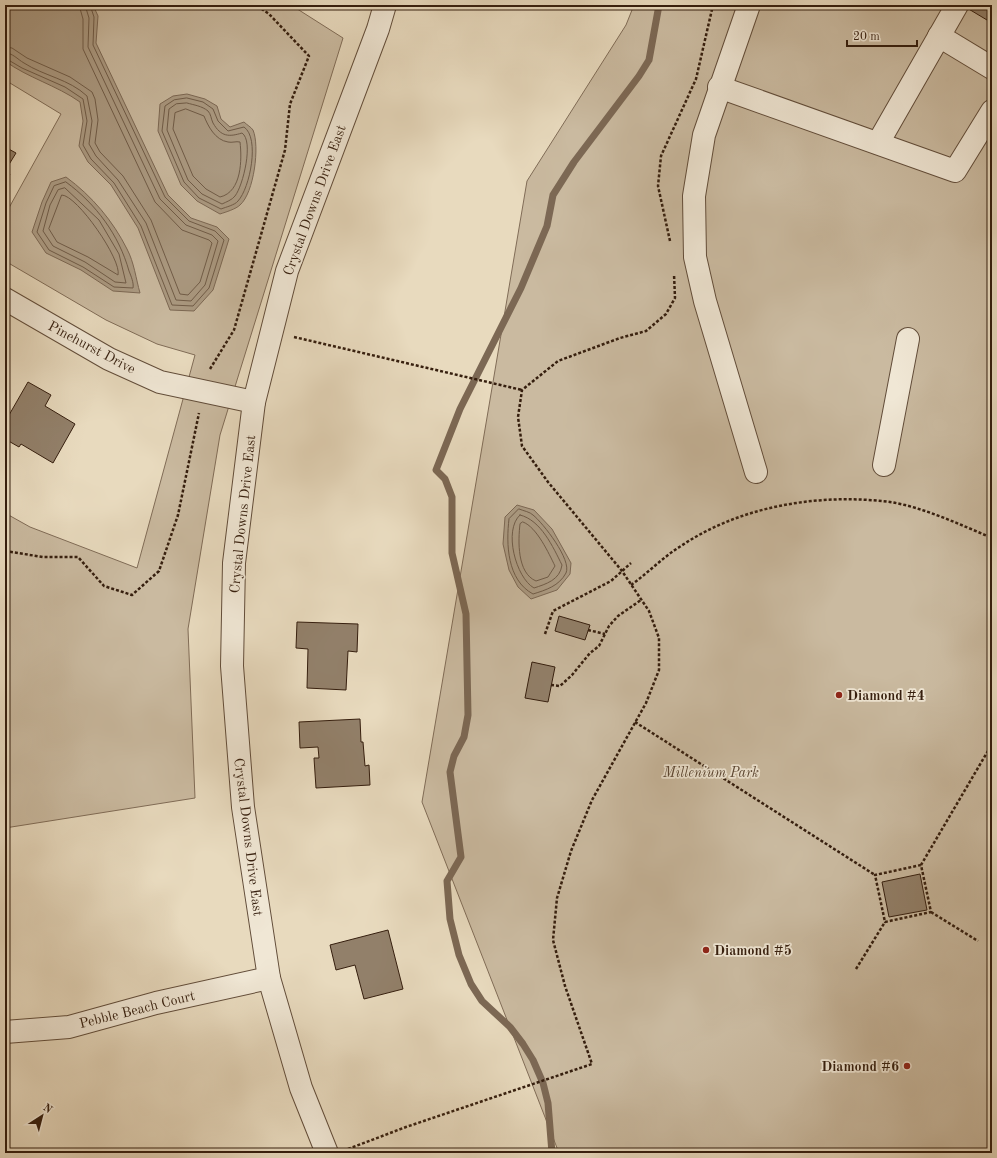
<svg xmlns="http://www.w3.org/2000/svg" width="997" height="1158" viewBox="0 0 997 1158" font-family="'Old Standard TT',serif">
  <rect width="100%" height="100%" fill="#e8dabe"/>
  <filter id="stains"><feTurbulence type="fractalNoise" baseFrequency=".005" numOctaves="4"/><feColorMatrix values="0 0 0 0 .2 0 0 0 0 .09 0 0 0 0 .02 0 0 0 .5 -.17"/></filter>
  <radialGradient id="worn" r=".72"><stop offset=".6" stop-color="#630" stop-opacity="0"/><stop offset="1" stop-color="#630" stop-opacity=".3"/></radialGradient>
  <g fill="#cabaa0" stroke="#806c57">
    <polygon points="5,5 291,5 343,38 220,435 188,629 195,798 5,828 5,513 30,527 137,568 195,355 157,344 106,320 5,261 5,215 61,114 5,80"/>
    <polygon points="634,5 992,5 992,1153 559,1153 422,802 527,181 626,25"/>
  </g>
  <g fill="#ab9a82" stroke="#7c6854">
    <path d="M5,5H93L98,16L96,43L168,195L191,218L217,227L229,239L213,290L194,311L170,310L138,228L111,185L88,162L79,146L83,121L80,102C56,85 28,78 5,61Z"/>
    <path d="M187,94L205,99L217,106L221,119L230,127L244,122C247,125 251,127 253,130C260,146 254,193 240,205C236,209 226,212 220,214L197,201L181,185L158,131L160,104L173,96Z"/>
    <path d="M66,177C92,196 113,221 127,249C134,262 136,279 140,293L113,291L81,270L46,253L32,232L42,202L51,182Z"/>
    <polygon points="517,505 534,510 552,529 571,563 570,574 557,590 531,599 518,587 509,570 503,544 505,517"/>
  </g>
  <g fill="none" stroke-linecap="round" stroke-linejoin="round">
    <g stroke="#705c48" stroke-width="1">
      <polyline points="5,47 12,48 27,58 70,77 92,92 95,99 98,120 95,143 100,152 123,176 151,220 180,294 188,295 200,282 212,243 209,240 182,230 155,202 83,49 83,19 79,5"/>
      <path d="M5,53C13,53 17,59 24,63C44,76 69,79 87,96L92,121L89,144L96,156L118,180L146,223L176,300L191,301L205,285L218,241L212,235L186,225L160,199L88,47L89,18L85,5"/>
      <polyline points="5,58 22,68 65,87 83,99 87,121 83,145 91,159 114,183 141,226 172,305 193,306 209,288 224,240 215,231 189,221 165,197 93,45 94,17 90,5"/>
      <path d="M187,98L203,102L213,109L218,121L228,131L244,127C260,138 250,188 238,201C235,205 226,207 221,209L199,198L184,182L162,131L165,106L174,100Z"/>
      <path d="M187,103C194,105 202,106 208,111C211,114 211,119 213,123C221,137 229,137 242,133C254,141 243,186 235,196C232,200 226,202 222,204L202,194L188,180L167,130L169,109L176,104Z"/>
      <path d="M186,109L204,116C208,126 215,140 228,142C232,143 236,141 240,142C242,159 242,192 220,197L206,189L193,176L173,129L175,113Z"/>
      <path d="M66,182C96,204 119,235 129,271C131,276 134,283 133,288L114,287L83,267L49,250L37,232L46,203L54,186Z"/>
      <polygon points="65,188 99,220 119,254 126,283 115,282 85,262 53,246 43,231 50,205 58,190"/>
      <path d="M62,195C77,195 122,260 118,275L88,257L57,242L49,229Z"/>
      <path d="M519,509C524,511 530,512 533,515C543,523 572,560 566,573C559,586 546,590 533,594C507,580 506,544 509,519Z"/>
      <path d="M520,515C541,520 553,547 562,565C560,580 546,584 534,588C516,578 503,530 520,515Z"/>
      <path d="M523,522C537,527 549,554 555,566L548,577L536,581C517,573 518,541 520,524Z"/>
    </g>
    <polyline stroke="#7c6854" stroke-width="7" points="552,1153 548,1103 543,1083 533,1060 523,1044 510,1027 482,1001 471,984 459,955 450,919 447,881 461,857 450,772 454,756 464,737 468,715 466,614 452,553 452,497 445,479 436,470 460,409 521,288 547,226 553,195 574,162 639,76 649,60 659,5"/>
  </g>
  <g fill="#92806a" stroke="#351e0e">
    <polygon points="962,5 992,5 992,23"/>
    <polygon points="5,147 16,153 5,171"/>
    <polygon points="5,172 10,174 5,182"/>
    <polygon points="28,382 51,395 45,406 75,424 53,463 21,444 19,447 5,439 5,422"/>
    <polygon points="559,616 590,625 585,640 555,631"/>
    <polygon points="297,622 358,624 357,652 348,651 346,690 307,688 308,649 296,648"/>
    <polygon points="532,662 555,667 548,702 525,698"/>
    <polygon points="360,719 361,742 363,742 365,766 369,765 370,785 316,788 314,758 319,758 318,747 300,748 299,722"/>
    <polygon points="920,874 927,910 889,917 882,882"/>
    <polygon points="388,930 403,989 364,999 355,965 336,970 330,945"/>
  </g>
  <g fill="none" stroke-linecap="round" stroke-linejoin="round">
    <g stroke="#624d3a" stroke-width="24">
      <g id="minor">
        <polyline points="749,5 704,135 694,196 695,257 705,301 756,472"/>
        <polyline points="939,36 992,68"/>
        <polyline points="719,87 955,171 992,111"/>
        <polyline points="878,143 957,5"/>
        <polyline points="5,299 109,359 160,382 254,402"/>
        <polyline points="884,465 908,339"/>
        <polyline points="5,1032 69,1027 156,1003 269,978"/>
        <polyline points="327,1153 301,1088 269,978 243,807 232,666 234,563 254,402 287,271 378,29 385,5"/>
      </g>
    </g>
    <g stroke="#351e0e" stroke-width="2.5" stroke-dasharray="3 2" stroke-linecap="butt">
      <polyline points="670,241 658,186 661,156 696,79 713,5"/>
      <polyline points="294,337 522,390"/>
      <polyline points="210,369 234,330 285,150 290,104 309,56 269,14 256,5"/>
      <polyline points="5,551 43,557 78,557 104,586 132,595 159,571 178,515 199,413"/>
      <path d="M631,585C648,573 663,557 681,546C740,506 819,493 890,502C923,507 961,525 992,538"/>
      <polyline points="588,630 605,634"/>
      <polyline points="545,634 553,611 611,581 631,563"/>
      <polyline points="551,685 560,686 572,675 590,653 599,646 609,626 618,616 641,600"/>
      <polyline points="635,722 875,875"/>
      <polyline points="921,865 875,875 885,922 931,912 921,865 992,744"/>
      <polyline points="931,912 978,941"/>
      <polyline points="856,969 885,922"/>
      <polyline points="348,1149 406,1127 592,1064 565,986 553,940 557,898 571,851 592,800 646,703 659,670 659,638 649,611 622,571 548,482 522,446 518,417 522,390 558,361 620,338 646,331 666,314 675,298 674,274"/>
    </g>
    <use href="#minor" stroke="#f0e7d5" stroke-width="22"/>
  </g>
  <g fill="#8f2418" stroke="#f0e7d5" stroke-width="1.5">
    <circle cx="839" cy="695" r="4"/>
    <circle cx="706" cy="950" r="4"/>
    <circle cx="907" cy="1066" r="4"/>
  </g>
  <g text-anchor="middle" stroke-width="3.5" stroke-linejoin="round" paint-order="stroke">
    <g font-size="14" fill="#351e0e" stroke="#f0e7d5">
      <text transform="translate(314 200) rotate(-70)" y="5">Crystal Downs Drive East</text>
      <text transform="translate(92 347) rotate(28)" y="5">Pinehurst Drive</text>
      <text transform="translate(242 514) rotate(-84)" y="5">Crystal Downs Drive East</text>
      <text transform="translate(249 837) rotate(83)" y="5">Crystal Downs Drive East</text>
      <text transform="translate(137 1009) rotate(-14)" y="5">Pebble Beach Court</text>
    </g>
    <g font-size="14" font-weight="bold" fill="#351e0e" stroke="#f0e7d5" text-anchor="start">
      <text x="847" y="700">Diamond #4</text>
      <text x="714" y="955">Diamond #5</text>
      <text x="899" y="1071" text-anchor="end">Diamond #6</text>
    </g>
    <g font-size="14" font-style="italic" fill="#5a4532" stroke="#f0e7d5">
      <text x="711" y="777">Millenium Park</text>
    </g>
  </g>
  <rect width="997" height="1158" fill="none" stroke="#e8dabe" stroke-width="20"/>
  <rect x="6" y="6" width="985" height="1146" fill="none" stroke="#351e0e" stroke-width="2"/>
  <rect x="10" y="10" width="977" height="1138" fill="none" stroke="#351e0e"/>
  <g transform="translate(42 1116) rotate(36)" stroke="#f0e7d5" stroke-width="3" paint-order="stroke">
  <path d="M0-3L7 15L0 10L-7 15Z" fill="#351e0e"/>
  <text y="-6" font-size="11" font-weight="bold" text-anchor="middle" fill="#351e0e">N</text>
  </g>
  <path d="M847 40v6h70v-6" fill="none" stroke="#351e0e" stroke-width="2"/>
  <text x="853" y="40" font-size="12" fill="#351e0e" stroke="#f0e7d5" stroke-width="3" paint-order="stroke">20 m</text>
  <rect width="100%" height="100%" filter="url(#stains)"/>
  <rect width="100%" height="100%" fill="url(#worn)"/>
</svg>
